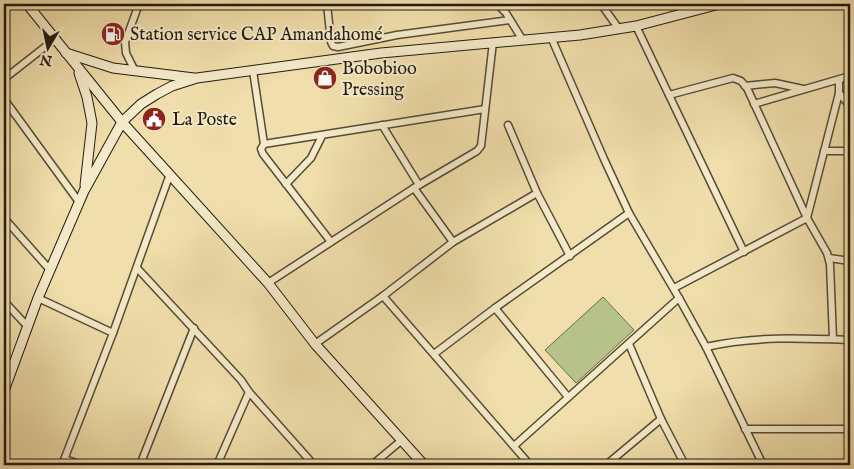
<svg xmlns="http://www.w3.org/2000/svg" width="854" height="469" viewBox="0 0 854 469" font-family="'IM FELL English',serif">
  <rect width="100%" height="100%" fill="#f0dfac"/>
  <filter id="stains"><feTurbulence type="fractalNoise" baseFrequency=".004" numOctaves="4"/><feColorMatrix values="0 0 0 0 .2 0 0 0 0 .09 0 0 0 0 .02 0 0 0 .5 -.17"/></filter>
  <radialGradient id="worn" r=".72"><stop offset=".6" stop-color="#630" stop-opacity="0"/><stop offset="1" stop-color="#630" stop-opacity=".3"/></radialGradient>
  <polygon fill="#b7c28b" stroke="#6c6e4d" points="603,297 634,330 576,383 545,350"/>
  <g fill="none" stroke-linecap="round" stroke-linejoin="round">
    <g stroke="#564b36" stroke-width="9">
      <g id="street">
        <polyline points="327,4 331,42 333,46 338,47 397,35 510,20"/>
        <polyline points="497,4 506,13 522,39"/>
        <polyline points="601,4 619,29"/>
        <polyline points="636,26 744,252"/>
        <polyline points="551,37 604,159 629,213 679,298 706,347 763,465"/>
        <polyline points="135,71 126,53 125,42 139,4"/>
        <polyline points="253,71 264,144"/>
        <polyline points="4,79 55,39"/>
        <polyline points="745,86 775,83 803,89"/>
        <polyline points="839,93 850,106"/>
        <polyline points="669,95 733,78 741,81 747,88 807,218 827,253 830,264 833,339"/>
        <polyline points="4,99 79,202"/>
        <polyline points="754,104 850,76"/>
        <polyline points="382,125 419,185"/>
        <polyline points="508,125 537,193 570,256"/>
        <polyline points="824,151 850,151"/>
        <polyline points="286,184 311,158 322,136"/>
        <polyline points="414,188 453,242"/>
        <polyline points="4,218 50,270"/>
        <polyline points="331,242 263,154 261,149 264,144 485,109"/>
        <polyline points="829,258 850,261"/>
        <polyline points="137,268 241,380 249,392 314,465"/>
        <polyline points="268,283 414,188 477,151 481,146 493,42"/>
        <polyline points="674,288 807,218 839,93 839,80"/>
        <polyline points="383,296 530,465"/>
        <polyline points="38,298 113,333"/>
        <polyline points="4,301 28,327"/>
        <polyline points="495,308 568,397"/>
        <polyline points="315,344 383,296 453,242 537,193"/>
        <polyline points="629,344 661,419 685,465"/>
        <path d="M706,347C753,336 802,338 850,340"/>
        <polyline points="434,354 495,308 629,213"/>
        <polyline points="745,429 850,429"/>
        <polyline points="514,446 679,298"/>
        <polyline points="65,459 81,465"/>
        <polyline points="62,465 113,333 170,174"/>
        <polyline points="140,465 194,328"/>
        <polyline points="217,465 249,392"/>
        <polyline points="372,465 402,440"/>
        <polyline points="606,465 661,419"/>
      </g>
    </g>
    <g stroke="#221a0f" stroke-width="11">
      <g id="secondary">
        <polyline points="27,4 122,122 268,283 315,344 424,465"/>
        <polyline points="66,53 113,68 194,78"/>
        <polyline points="79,73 87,97 92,123 85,185"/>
        <polyline points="4,391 38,298 84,191 122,122 141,104 157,94 172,86 197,78 381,53 580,35 636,26 720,4"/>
      </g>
    </g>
    <use href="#street" stroke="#f5eac9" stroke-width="6"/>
    <use href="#secondary" stroke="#f5eac9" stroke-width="9"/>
  </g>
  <defs>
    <g id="fuel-disc" transform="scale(1.25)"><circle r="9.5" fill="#8f2418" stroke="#f5eac9"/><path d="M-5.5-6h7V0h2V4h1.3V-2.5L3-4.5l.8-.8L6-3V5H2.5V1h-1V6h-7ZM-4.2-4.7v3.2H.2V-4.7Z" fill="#fff"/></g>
    <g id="shop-disc" transform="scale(1.25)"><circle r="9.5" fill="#8f2418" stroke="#f5eac9"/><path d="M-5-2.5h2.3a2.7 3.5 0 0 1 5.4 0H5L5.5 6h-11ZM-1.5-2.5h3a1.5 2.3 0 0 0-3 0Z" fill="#fff"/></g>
    <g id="civic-disc" transform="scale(1.25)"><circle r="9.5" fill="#8f2418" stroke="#f5eac9"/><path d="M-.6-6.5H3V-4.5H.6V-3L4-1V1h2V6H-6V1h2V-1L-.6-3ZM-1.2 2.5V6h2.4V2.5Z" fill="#fff"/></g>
  </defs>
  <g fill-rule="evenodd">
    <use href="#fuel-disc" x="113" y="34"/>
    <use href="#shop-disc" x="325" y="78"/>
    <use href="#civic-disc" x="154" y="119"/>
  </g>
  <g text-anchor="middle" stroke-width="4" stroke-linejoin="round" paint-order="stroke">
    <g font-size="18" fill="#221a0f" stroke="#f5eac9" text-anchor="start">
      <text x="130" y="40">Station service CAP Amandahomé</text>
      <text x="342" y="74">Bobobioo<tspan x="342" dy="21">Pressing</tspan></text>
      <text x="172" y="125">La Poste</text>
    </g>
  </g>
  <rect width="854" height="469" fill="none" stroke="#f0dfac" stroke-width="20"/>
  <rect x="5" y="5" width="844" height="459" fill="none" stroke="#221a0f" stroke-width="2.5"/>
  <rect x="10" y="10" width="834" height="449" fill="none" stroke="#221a0f"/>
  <g transform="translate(48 48) rotate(189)" stroke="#f5eac9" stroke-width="4" paint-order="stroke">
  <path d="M0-4L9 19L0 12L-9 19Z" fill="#221a0f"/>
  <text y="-8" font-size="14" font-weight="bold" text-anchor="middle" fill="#221a0f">N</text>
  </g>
  <rect width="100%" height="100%" filter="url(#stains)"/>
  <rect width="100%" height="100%" fill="url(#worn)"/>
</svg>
